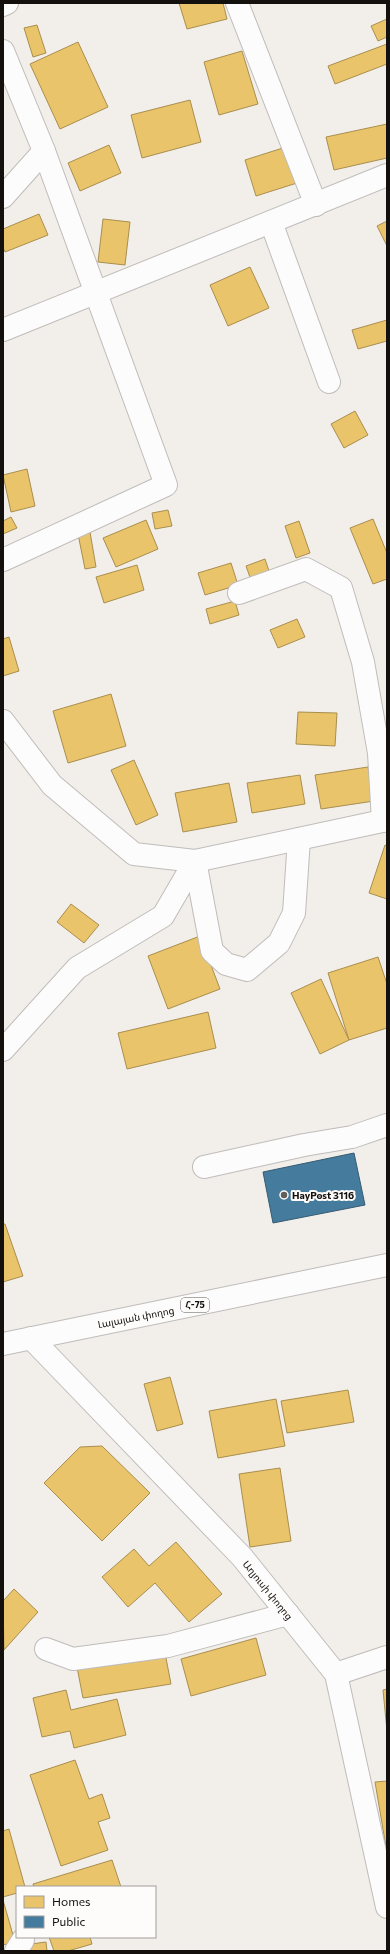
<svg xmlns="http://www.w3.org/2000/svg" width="390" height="1954" viewBox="0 0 390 1954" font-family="Commissioner,'Noto Sans Armenian',sans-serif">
  <rect width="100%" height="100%" fill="#f2eeea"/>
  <g fill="#e9c46a" stroke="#a98e4e">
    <polygon points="179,3 223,3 227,19 187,29"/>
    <polygon points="387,19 387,37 378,41 371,26"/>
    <polygon points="37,25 46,53 33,57 24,28"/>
    <polygon points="78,42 108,107 60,129 30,64"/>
    <polygon points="387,44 387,64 335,84 328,66"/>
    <polygon points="242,51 258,104 219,115 204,62"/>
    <polygon points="190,100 201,142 142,158 131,115"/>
    <polygon points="387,124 387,158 334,170 326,137"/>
    <polygon points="109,145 121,173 80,191 68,163"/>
    <polygon points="286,147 297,183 256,196 245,160"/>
    <polygon points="39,214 48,235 5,252 3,247 3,229"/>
    <polygon points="103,219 130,222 125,265 98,262"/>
    <polygon points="387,221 387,246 377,226"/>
    <polygon points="250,267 269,308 228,326 210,285"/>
    <polygon points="387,320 387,341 358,349 352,330"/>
    <polygon points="355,411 368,435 344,448 331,424"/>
    <polygon points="27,469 35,506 11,512 3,475"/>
    <polygon points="168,510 172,526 155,529 152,513"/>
    <polygon points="11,517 17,528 3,534 3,521"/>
    <polygon points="373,519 387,553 387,579 373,584 350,528"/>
    <polygon points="146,520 158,549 116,567 103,538"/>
    <polygon points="299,521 310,553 296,558 285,526"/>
    <polygon points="90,532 96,567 85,569 78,534"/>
    <polygon points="265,559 270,574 251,580 246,566"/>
    <polygon points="231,563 238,585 205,595 198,573"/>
    <polygon points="137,565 144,590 104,603 96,577"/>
    <polygon points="235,601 239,615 210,624 206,609"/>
    <polygon points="297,619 305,637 278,648 270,630"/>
    <polygon points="9,637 19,671 3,676 3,639"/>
    <polygon points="111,694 126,746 68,763 53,711"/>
    <polygon points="298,712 337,713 335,746 296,744"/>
    <polygon points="134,760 158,815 136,825 111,770"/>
    <polygon points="368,767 374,801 321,809 315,775"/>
    <polygon points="300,775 305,804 252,813 247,783"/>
    <polygon points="229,783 237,822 183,832 175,793"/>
    <polygon points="385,845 387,846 387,899 369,893"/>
    <polygon points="71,904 99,925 84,943 57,922"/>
    <polygon points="200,936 220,989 168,1009 148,956"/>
    <polygon points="378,957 387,984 387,1028 349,1040 328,973"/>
    <polygon points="321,979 349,1040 320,1054 291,993"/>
    <polygon points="208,1012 216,1048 127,1069 118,1033"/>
    <polygon points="3,1224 5,1224 23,1276 3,1282"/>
    <polygon points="170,1377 183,1424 157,1431 144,1384"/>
    <polygon points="348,1390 354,1422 287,1433 281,1401"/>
    <polygon points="276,1399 285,1446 218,1458 209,1411"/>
    <polygon points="102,1446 150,1493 102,1541 44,1483 80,1447"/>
    <polygon points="280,1468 291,1541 250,1547 239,1474"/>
    <polygon points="176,1542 222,1594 189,1622 155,1583 128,1607 102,1577 134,1549 149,1566"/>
    <polygon points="14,1589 38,1612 4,1650 3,1601"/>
    <polygon points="256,1638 266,1675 191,1696 181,1659"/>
    <polygon points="165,1653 171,1684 83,1698 77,1667"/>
    <polygon points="387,1689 387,1731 383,1690"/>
    <polygon points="66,1690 71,1710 117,1699 126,1735 74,1748 70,1731 42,1737 33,1698"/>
    <polygon points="75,1760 89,1799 102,1794 110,1818 98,1822 108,1850 61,1866 30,1775"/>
    <polygon points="387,1781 387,1847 386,1847 375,1782"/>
    <polygon points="9,1829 25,1887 17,1887 17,1893 3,1897 3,1831"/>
    <polygon points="112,1860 121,1887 34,1887 33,1884"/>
    <polygon points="3,1900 15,1942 3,1945"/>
    <polygon points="49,1937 90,1937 92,1944 68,1951 54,1951"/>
    <polygon points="46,1942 47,1951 30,1951 31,1944"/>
  </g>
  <polygon fill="#457b9d" stroke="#365b72" points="354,1153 365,1205 273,1223 263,1172"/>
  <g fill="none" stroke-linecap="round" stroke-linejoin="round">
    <g stroke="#bfbcba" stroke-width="24">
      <g id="minor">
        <polyline points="237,3 316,205"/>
        <polyline points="3,5 7,3"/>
        <polyline points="3,51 44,151 3,197"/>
        <polyline points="271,222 329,382"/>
        <polyline points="3,330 387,175"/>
        <polyline points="3,560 166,485 44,151"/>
        <polyline points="239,593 306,569 341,588 363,662 379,753 383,821"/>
        <polyline points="3,721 52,785 134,854 195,861 387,820"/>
        <polyline points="195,861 212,951 226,964 247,970 279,943 294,913 299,839"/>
        <polyline points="3,1050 77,968 163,916 195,861"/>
        <polyline points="204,1167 304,1145 352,1137 387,1125"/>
        <polyline points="31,1338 242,1557 336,1674 387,1907"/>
        <polyline points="46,1649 73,1659 168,1646 288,1614"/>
        <polyline points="336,1674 387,1657"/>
        <polyline points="16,1951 23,1940"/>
      </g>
    </g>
    <g stroke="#bfbcba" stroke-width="24">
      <polyline id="highway" points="3,1344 387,1265"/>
    </g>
    <use href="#minor" stroke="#fdfcfc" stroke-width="22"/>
    <use href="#highway" stroke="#fdfcfc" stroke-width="22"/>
  </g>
  <circle fill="#615e5b" stroke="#fefcfb" stroke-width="1.5" cx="284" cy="1195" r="4"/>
  <g text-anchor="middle" stroke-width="4" stroke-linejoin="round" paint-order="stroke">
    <rect fill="#fefcfb" stroke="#5a5755" stroke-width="1" x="181" y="1298" width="28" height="14" rx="3"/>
    <g font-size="9" font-weight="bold" fill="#13100e">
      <text x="195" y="1308">Հ-75</text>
    </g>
    <g font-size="10" font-weight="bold" fill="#13100e" stroke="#fefcfb" text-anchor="start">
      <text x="292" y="1199">HayPost 3116</text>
    </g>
    <g font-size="10" fill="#13100e" stroke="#fefcfb">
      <text transform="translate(136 1317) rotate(-11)" y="4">Լալայան փողոց</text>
      <text transform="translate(268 1590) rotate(51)" y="4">Աղյուսի փողոց</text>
    </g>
  </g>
  <rect width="390" height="1954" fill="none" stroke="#13100e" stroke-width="8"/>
  <rect x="16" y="1886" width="140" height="52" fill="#fefcfb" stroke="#a09e9c"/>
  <rect x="24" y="1896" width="20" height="12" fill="#e9c46a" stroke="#a09e9c"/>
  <text x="52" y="1906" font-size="12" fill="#13100e">Homes</text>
  <rect x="24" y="1916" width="20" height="12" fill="#457b9d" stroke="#a09e9c"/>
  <text x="52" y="1926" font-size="12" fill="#13100e">Public</text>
</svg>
